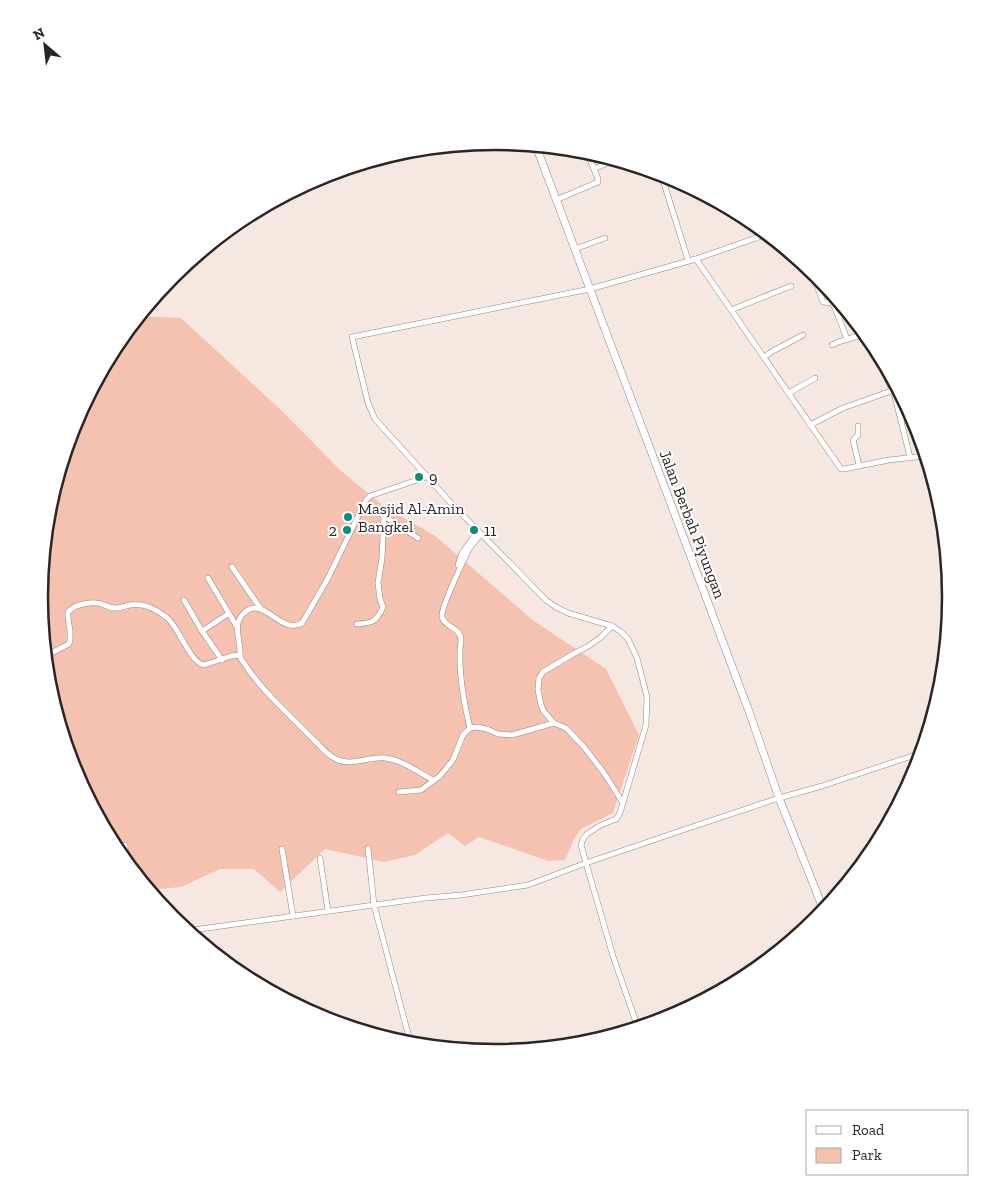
<svg xmlns="http://www.w3.org/2000/svg" width="989" height="1195" viewBox="0 0 989 1195" font-family="'Zilla Slab',serif">
  <rect width="100%" height="100%" fill="#f7e7e1"/>
  <polygon fill="#f5c2b1" points="139,316 181,318 282,411 340,470 386,508 434,535 534,621 606,669 639,735 613,813 581,829 574,839 565,860 548,861 479,837 465,846 448,833 415,855 384,862 325,849 280,892 254,869 220,869 181,887 148,890 115,850 73,772 47,686 39,597 48,508 74,423 116,344"/>
  <g fill="none" stroke-linecap="round" stroke-linejoin="round">
    <g stroke="#948580" stroke-width="6">
      <g id="street">
        <polyline points="594,169 614,160"/>
        <polyline points="661,174 688,260"/>
        <polyline points="556,200 598,182 598,179 587,152"/>
        <polyline points="754,224 758,237"/>
        <polyline points="575,249 605,238"/>
        <polyline points="696,259 841,469 844,469 889,460 925,456"/>
        <polyline points="811,270 823,302 832,303 835,308 847,339"/>
        <polyline points="731,310 791,286"/>
        <polyline points="832,345 838,342 865,334"/>
        <polyline points="874,346 879,359 895,397 910,457"/>
        <polyline points="764,357 773,351 803,335"/>
        <polyline points="789,393 815,378"/>
        <polyline points="901,419 912,417"/>
        <polyline points="810,425 843,408 897,389"/>
        <polyline points="858,426 858,435 853,440 859,465"/>
        <path d="M426,477L370,496L366,500L327,580L302,623C281,636 263,594 244,613C233,623 239,637 240,649C240,651 240,655 240,656C241,660 244,663 246,666C255,680 266,692 278,704C290,716 301,727 313,739C320,745 327,755 336,759C351,767 369,756 385,758C403,760 417,772 433,780"/>
        <polyline points="384,516 418,538"/>
        <polyline points="458,565 462,553 478,531"/>
        <polyline points="232,567 261,609"/>
        <polyline points="208,578 237,627"/>
        <polyline points="184,600 202,631 222,660"/>
        <path d="M357,624C373,623 376,622 383,607L380,599L378,583L382,558L384,516L376,510"/>
        <polyline points="612,626 600,638 587,647 573,654 543,672 539,678 538,690 541,705 544,712 554,723 566,728 584,747 604,773 623,803"/>
        <polyline points="202,631 228,614"/>
        <path d="M45,656L69,644C73,633 67,623 68,612C74,605 87,602 97,603C103,603 108,608 115,608C120,608 125,606 130,605C143,603 156,609 166,617C179,626 189,662 204,665L231,656L240,655"/>
        <path d="M470,728C464,703 459,676 460,651C460,647 461,644 461,640C461,627 444,627 442,617C440,608 464,560 469,549C473,544 477,539 481,534"/>
        <polyline points="399,792 421,790 440,776 453,760 463,735 470,728 477,727 487,729 498,734 512,735 554,723"/>
        <polyline points="125,845 126,863"/>
        <polyline points="368,848 374,905 411,1045"/>
        <polyline points="282,849 293,916"/>
        <polyline points="320,858 328,911"/>
        <polyline points="186,931 374,905 426,898 461,895 528,885 586,863 683,830 779,798 822,786 921,753"/>
        <polyline points="638,1028 613,956 586,863 581,845 583,839 587,834 601,825 616,819 620,813 646,725 647,697 637,658 628,639 620,631 612,626 568,613 556,607 547,601 450,502 375,419 368,403 352,337 590,289 696,259 767,234"/>
      </g>
    </g>
    <g stroke="#948580" stroke-width="8">
      <polyline id="secondary" points="536,146 750,714 779,798 824,911"/>
    </g>
    <use href="#street" stroke="#fff" stroke-width="5"/>
    <use href="#secondary" stroke="#fff" stroke-width="7"/>
  </g>
  <g fill="#088f77" stroke="#fff" stroke-width="2">
    <circle cx="419" cy="477" r="5"/>
    <circle cx="348" cy="517" r="5"/>
    <circle cx="347" cy="530" r="5"/>
    <circle cx="474" cy="530" r="5"/>
  </g>
  <g text-anchor="middle" stroke-width="4" stroke-linejoin="round" paint-order="stroke">
    <g font-size="16" fill="#2b2523" stroke="#fff" text-anchor="start">
      <text x="429" y="483">9</text>
      <text x="358" y="514">Masjid Al-Amin<tspan x="358" dy="18">Bangkel</tspan></text>
      <text x="337" y="536" text-anchor="end">2</text>
      <text x="484" y="536">11</text>
    </g>
    <g font-size="16" fill="#2b2523" stroke="#fff">
      <text transform="translate(693 524) rotate(69)" y="6">Jalan Berbah Piyungan</text>
    </g>
  </g>
  <path d="M0 0H989V1195H0ZM48 597a447 447 0 1 1 894 0a447 447 0 1 1-894 0Z" fill="#fff" fill-rule="evenodd"/>
  <path fill="none" stroke="#2b2523" stroke-width="2.5" d="M48 597a447 447 0 1 1 894 0a447 447 0 1 1-894 0Z"/>
  <rect x="806" y="1110" width="162" height="65" fill="#ffffff" stroke="#aaa8a7"/>
  <rect x="816" y="1126" width="25" height="8" fill="#ffffff" stroke="#aaa8a7"/>
  <text x="852" y="1135" font-size="15" fill="#2b2523">Road</text>
  <rect x="816" y="1148" width="25" height="15" fill="#f5c2b1" stroke="#aaa8a7"/>
  <text x="852" y="1160" font-size="15" fill="#2b2523">Park</text>
  <g transform="translate(45 45) rotate(332)" stroke="#ffffff" stroke-width="4" paint-order="stroke">
  <path d="M0-4L9 19L0 12L-9 19Z" fill="#2b2523"/>
  <text y="-8" font-size="14" font-weight="bold" text-anchor="middle" fill="#2b2523">N</text>
  </g>
</svg>
